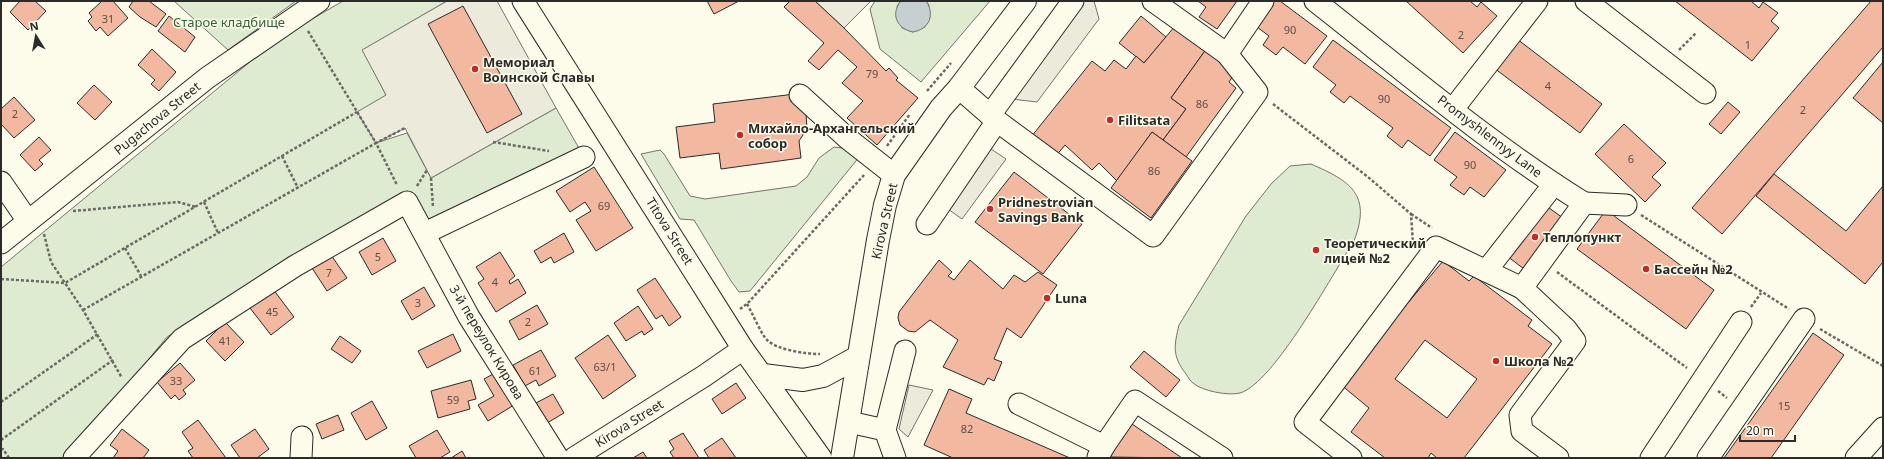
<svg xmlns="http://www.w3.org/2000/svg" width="1884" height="459" viewBox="0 0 1884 459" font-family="'Noto Sans',sans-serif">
  <rect width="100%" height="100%" fill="#fdfbea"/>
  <g fill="#deebd1" stroke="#74746e">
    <polygon points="174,1 296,1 228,50"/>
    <polygon points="343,1 447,1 363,50 386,95 376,143 407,133 431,178 556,108 584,157 425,233 401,193 167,337 67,458 1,458 1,267 251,61 307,22"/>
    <polygon points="875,1 901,1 897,6 902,28 913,32 925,27 929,5 926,1 990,1 921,82 880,49 870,9"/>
    <polygon points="834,147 851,149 860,156 750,291 739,292 731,281 694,220 680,219 641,154 660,150 664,154 690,196 705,199 796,186 807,177 819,158"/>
    <path d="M1311,164C1350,181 1372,194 1354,241C1333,273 1274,383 1240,393C1228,396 1202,391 1193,383C1190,381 1188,377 1186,374C1172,356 1174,346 1179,325L1246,216L1271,184L1290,166Z"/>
  </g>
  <g fill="#eceadb" stroke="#74746e">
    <polygon points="447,1 497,1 556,108 431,178 405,128 376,143 357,112 386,95 362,50"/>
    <polygon points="815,1 871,1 844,28"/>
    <polygon points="1065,1 1094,1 1099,19 1037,102 994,97"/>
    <polygon points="991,149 1006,159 962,219 948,209"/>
    <polygon points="909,385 933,390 908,437 899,429"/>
  </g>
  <path fill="#c7d0d0" stroke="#74746e" d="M901,1H926C935,14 930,29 913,32C897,29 890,14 901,1Z"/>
  <g fill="#f2b8a0" stroke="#2b2b2b" fill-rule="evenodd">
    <polygon points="20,1 35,1 46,11 28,30 10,12"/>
    <polygon points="102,1 113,1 128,18 108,36 100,27 96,31 88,21 92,17 89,13"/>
    <polygon points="133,1 149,1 166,14 156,27 140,17 129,7"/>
    <polygon points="707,1 739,1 714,14"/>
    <polygon points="790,1 815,1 844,28 886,71 889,68 898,78 896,80 918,98 877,145 847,118 863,101 842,83 857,67 838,50 819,70 808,61 824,43 784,7"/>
    <polygon points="1198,1 1237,1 1217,29 1199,17 1206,7"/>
    <polygon points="1270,1 1280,1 1327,36 1305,64 1283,47 1276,55 1263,45 1269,36 1253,24"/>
    <polygon points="1406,1 1470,1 1477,7 1481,2 1497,16 1463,53"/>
    <polygon points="1675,1 1751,1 1759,8 1763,2 1778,13 1771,21 1779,28 1752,61"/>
    <polygon points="1871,1 1883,1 1883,47 1722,234 1692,208"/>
    <polygon points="463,6 522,114 487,133 428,24"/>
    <polygon points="169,16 195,37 185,52 158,31"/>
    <polygon points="1141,16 1166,37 1144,63 1119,43"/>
    <polygon points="1175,26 1207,48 1171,98 1186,109 1163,140 1152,132 1117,181 1099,163 1092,170 1065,145 1055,157 1031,137 1092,61 1105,71 1114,60 1126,69 1136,56 1144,63"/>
    <polygon points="1517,39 1602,104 1580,133 1494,68"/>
    <polygon points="1333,40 1451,128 1430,156 1408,140 1402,148 1387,136 1393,128 1350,96 1344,103 1330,92 1336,85 1313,67"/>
    <polygon points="1207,48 1237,70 1229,82 1236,88 1186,157 1163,140 1186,109 1171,98"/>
    <polygon points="152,49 176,72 159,91 151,84 155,80 138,65"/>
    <polygon points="1883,62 1883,123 1853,98"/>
    <polygon points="94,85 112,102 95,120 77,103"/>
    <polygon points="795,94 796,106 806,114 807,129 799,141 801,158 721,169 719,153 680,158 676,127 715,122 713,104"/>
    <polygon points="14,97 35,120 14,138 1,124 1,109"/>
    <polygon points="1728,102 1740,112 1721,134 1709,124"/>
    <polygon points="1624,124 1666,163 1652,177 1661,185 1645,202 1595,154"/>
    <polygon points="1152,132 1192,161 1151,218 1111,188"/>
    <polygon points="1455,132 1506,170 1484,197 1470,187 1464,195 1450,185 1457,177 1434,160"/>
    <polygon points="39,137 51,150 39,160 43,164 35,171 20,155"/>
    <polygon points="594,167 633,228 596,251 576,220 591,211 585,202 570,212 556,191"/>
    <polygon points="1014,172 1082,224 1043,274 975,222"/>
    <polygon points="1774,174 1846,231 1883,186 1883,262 1865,284 1756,196"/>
    <polygon points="1545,205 1563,218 1524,269 1507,256"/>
    <polygon points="1606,210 1714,290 1686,329 1577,249"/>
    <polygon points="564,233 574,252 554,263 551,257 541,263 534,251"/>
    <polygon points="383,238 396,261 372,275 359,252"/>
    <polygon points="500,252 515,276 509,281 510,284 518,279 526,293 496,312 478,283 484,279 476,267"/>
    <polygon points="331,255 347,278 327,291 312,268"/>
    <polygon points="939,260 952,272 948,276 954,280 970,260 1003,289 1014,275 1025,282 1038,272 1057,285 1021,338 1007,328 994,359 1002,362 994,381 988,378 984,385 943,367 958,340 930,320 915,332 908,331 900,325 898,318 899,312"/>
    <path d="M1443,261L1469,281L1474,276L1532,320L1528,326L1552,344L1464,458H1437L1431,453L1428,458H1385L1351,432L1369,408L1340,384ZM1425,340L1477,379L1447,418L1395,379Z"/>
    <polygon points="655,278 681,317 669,326 662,315 656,319 637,290"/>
    <polygon points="424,287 435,306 412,320 401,301"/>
    <polygon points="273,289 294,317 271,335 250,308"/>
    <polygon points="537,305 548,324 519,340 509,321"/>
    <polygon points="638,306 653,329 644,335 642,331 626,341 614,323"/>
    <polygon points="225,322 244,342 225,361 206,341"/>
    <polygon points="1813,333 1844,355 1771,458 1724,458"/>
    <polygon points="453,334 461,351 427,368 418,351"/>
    <polygon points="608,335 636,376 603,399 575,358"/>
    <polygon points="340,336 361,351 352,363 331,349"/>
    <polygon points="541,350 556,376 539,386 536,380 525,386 513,365"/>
    <polygon points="1144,351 1180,380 1166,397 1130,367"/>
    <polygon points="180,363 195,380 183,390 186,394 179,400 175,395 171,399 157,382"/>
    <polygon points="495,373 514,405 488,421 478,405 494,396 484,379"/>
    <polygon points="471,380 476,399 468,401 470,409 438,418 431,391"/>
    <polygon points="736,383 746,398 722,414 712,399"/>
    <polygon points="949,389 972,399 966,413 1070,458 953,458 924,445"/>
    <polygon points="553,394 564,413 547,423 536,403"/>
    <polygon points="372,401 387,428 366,440 351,413"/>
    <polygon points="338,415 344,430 322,439 316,424"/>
    <polygon points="198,420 226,458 193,458 188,451 193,448 182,432"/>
    <polygon points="1132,424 1182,458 1109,457"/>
    <polygon points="122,429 149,450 143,458 113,458 118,451 110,445"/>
    <polygon points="255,429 269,449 257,458 240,458 231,445"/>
    <polygon points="437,430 450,452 440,458 416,458 409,446"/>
    <polygon points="683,433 699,458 674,458 670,452 674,449 669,441"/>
    <polygon points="722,438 736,458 709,458 704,450"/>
    <polygon points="462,451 466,458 451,458"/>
    <polygon points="643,452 647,458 633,458"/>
  </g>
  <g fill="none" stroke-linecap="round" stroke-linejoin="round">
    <g stroke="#2b2b2b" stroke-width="23">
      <g id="minor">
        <polyline points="523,1 743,349 821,458"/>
        <path d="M1315,1C1403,70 1489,144 1584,203L1522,288L1436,247L1305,422L1351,458"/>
        <polyline points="1586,1 1705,93"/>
        <polyline points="1227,54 1263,1"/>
        <polyline points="959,88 997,121 1153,236 1257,92 1227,54 1153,1"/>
        <polyline points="800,95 847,138 894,175"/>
        <polyline points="1453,109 1537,1"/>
        <polyline points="990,115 1073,1"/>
        <polyline points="1,182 28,221"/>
        <polyline points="1584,203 1626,205"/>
        <polyline points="927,224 997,121"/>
        <polyline points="425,233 584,157"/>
        <polyline points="1,243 207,78 319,1"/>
        <polyline points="1486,271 1554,184"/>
        <polyline points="1522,288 1566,329 1575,341 1520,415 1522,431 1558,458"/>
        <polyline points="1019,404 1104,446 1098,457"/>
        <polyline points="849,422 885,430"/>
        <polyline points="1104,446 1135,401 1222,458"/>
        <polyline points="74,458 182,339 295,266 407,202 469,317 558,458"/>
        <polyline points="301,458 302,437"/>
        <polyline points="574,458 704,376 743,349"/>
        <polyline points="895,458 885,430 905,351"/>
        <polyline points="1651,458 1741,322"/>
        <polyline points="1708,458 1804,319"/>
        <polyline points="1856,458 1883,428"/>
      </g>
    </g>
    <g stroke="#2b2b2b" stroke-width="24">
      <g id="major">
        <polyline points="763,375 803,380 823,376 858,357"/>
        <polyline points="842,458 878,240 885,205 894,175 941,108 959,88 1025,1"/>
      </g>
    </g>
    <g stroke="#6a6964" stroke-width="2.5" stroke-dasharray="3 2" stroke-linecap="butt">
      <polyline points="308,31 376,143 405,128"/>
      <polyline points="1679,50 1696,33"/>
      <polyline points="927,91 951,63"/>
      <polyline points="1273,104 1368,177 1411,214 1413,244"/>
      <polyline points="493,142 549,151"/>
      <polyline points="887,146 910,114"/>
      <polyline points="282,156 298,188"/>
      <polyline points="431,178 433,207"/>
      <polyline points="417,186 427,170"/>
      <polyline points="204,202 218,233"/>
      <polyline points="73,211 178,202 196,207"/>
      <polyline points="1411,214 1432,228"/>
      <polyline points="1641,215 1789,309"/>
      <polyline points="44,234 51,262 83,310 122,378"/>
      <polyline points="125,248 141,276"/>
      <polyline points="1557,272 1687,368"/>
      <polyline points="1,279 65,283 357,112"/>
      <path d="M747,304C752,312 761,334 767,340C777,350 806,354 820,354"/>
      <polyline points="1751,307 1761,293"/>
      <polyline points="740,309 747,304 864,175"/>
      <polyline points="83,310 376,143 397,185"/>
      <polyline points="1820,329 1883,366"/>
      <polyline points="1718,391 1727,398"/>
      <polyline points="1,402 98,334"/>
      <polyline points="1,440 113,360"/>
      <polyline points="1,450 3,449 9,458"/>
    </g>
    <use href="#minor" stroke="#fdfbea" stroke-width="21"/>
    <use href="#major" stroke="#fdfbea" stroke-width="22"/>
  </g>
  <g fill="#c62828" stroke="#fdfbea" stroke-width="1.5">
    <circle cx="475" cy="69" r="4"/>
    <circle cx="1110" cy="120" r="4"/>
    <circle cx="740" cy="135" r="4"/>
    <circle cx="990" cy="209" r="4"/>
    <circle cx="1535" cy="237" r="4"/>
    <circle cx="1316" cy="250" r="4"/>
    <circle cx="1646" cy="269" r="4"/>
    <circle cx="1047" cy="298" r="4"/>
    <circle cx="1496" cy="361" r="4"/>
  </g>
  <g text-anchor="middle" stroke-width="3" stroke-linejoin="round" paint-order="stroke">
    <g font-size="11" fill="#5d4e48">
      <text x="108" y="23">31</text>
      <text x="1290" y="34">90</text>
      <text x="1461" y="39">2</text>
      <text x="1748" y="49">1</text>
      <text x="872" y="78">79</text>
      <text x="1548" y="90">4</text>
      <text x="1384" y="103">90</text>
      <text x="1202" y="108">86</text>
      <text x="1803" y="114">2</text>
      <text x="15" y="118">2</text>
      <text x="1631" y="163">6</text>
      <text x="1470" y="169">90</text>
      <text x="1154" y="175">86</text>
      <text x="604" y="210">69</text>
      <text x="378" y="261">5</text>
      <text x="329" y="277">7</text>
      <text x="495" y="286">4</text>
      <text x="418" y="307">3</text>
      <text x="272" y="316">45</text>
      <text x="528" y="326">2</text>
      <text x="225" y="345">41</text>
      <text x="605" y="371">63/1</text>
      <text x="535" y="375">61</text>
      <text x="176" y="385">33</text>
      <text x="453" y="404">59</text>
      <text x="1784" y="410">15</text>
      <text x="967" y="433">82</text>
    </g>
    <g font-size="13" fill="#34623c" stroke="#fdfbea">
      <text x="229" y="27">Старое кладбище</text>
    </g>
    <g font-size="13" font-weight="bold" fill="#2b2b2b" stroke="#fdfbea" text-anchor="start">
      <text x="483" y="67">Мемориал<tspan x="483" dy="15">Воинской Славы</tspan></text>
      <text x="1118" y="125">Filitsata</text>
      <text x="748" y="133">Михайло-Архангельский<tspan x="748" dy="15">собор</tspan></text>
      <text x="998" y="207">Pridnestrovian<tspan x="998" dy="15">Savings Bank</tspan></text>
      <text x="1543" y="242">Теплопункт</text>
      <text x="1324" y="248">Теоретический<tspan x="1324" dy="15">лицей №2</tspan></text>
      <text x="1654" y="274">Бассейн №2</text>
      <text x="1055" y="303">Luna</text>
      <text x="1504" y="366">Школа №2</text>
    </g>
    <g font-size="13" fill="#2b2b2b" stroke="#fdfbea">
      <text transform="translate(157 118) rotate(-39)" y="5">Pugachova Street</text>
      <text transform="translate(1490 136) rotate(37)" y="5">Promyshlennyy Lane</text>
      <text transform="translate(884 221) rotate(-77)" y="5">Kirova Street</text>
      <text transform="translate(670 231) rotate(58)" y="5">Titova Street</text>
      <text transform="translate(487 342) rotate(59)" y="5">3-й переулок Кирова</text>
      <text transform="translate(629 423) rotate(-32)" y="5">Kirova Street</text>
    </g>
  </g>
  <rect width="1884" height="459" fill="none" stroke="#2b2b2b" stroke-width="4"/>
  <g transform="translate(36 36) rotate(349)" stroke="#fdfbea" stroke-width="3" paint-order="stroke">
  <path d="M0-3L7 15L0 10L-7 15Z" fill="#2b2b2b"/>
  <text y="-6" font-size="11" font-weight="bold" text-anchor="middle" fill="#2b2b2b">N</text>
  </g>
  <path d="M1740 435v6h55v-6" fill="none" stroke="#2b2b2b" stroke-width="2"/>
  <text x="1746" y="435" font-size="12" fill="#2b2b2b" stroke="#fdfbea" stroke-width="3" paint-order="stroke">20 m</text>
</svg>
